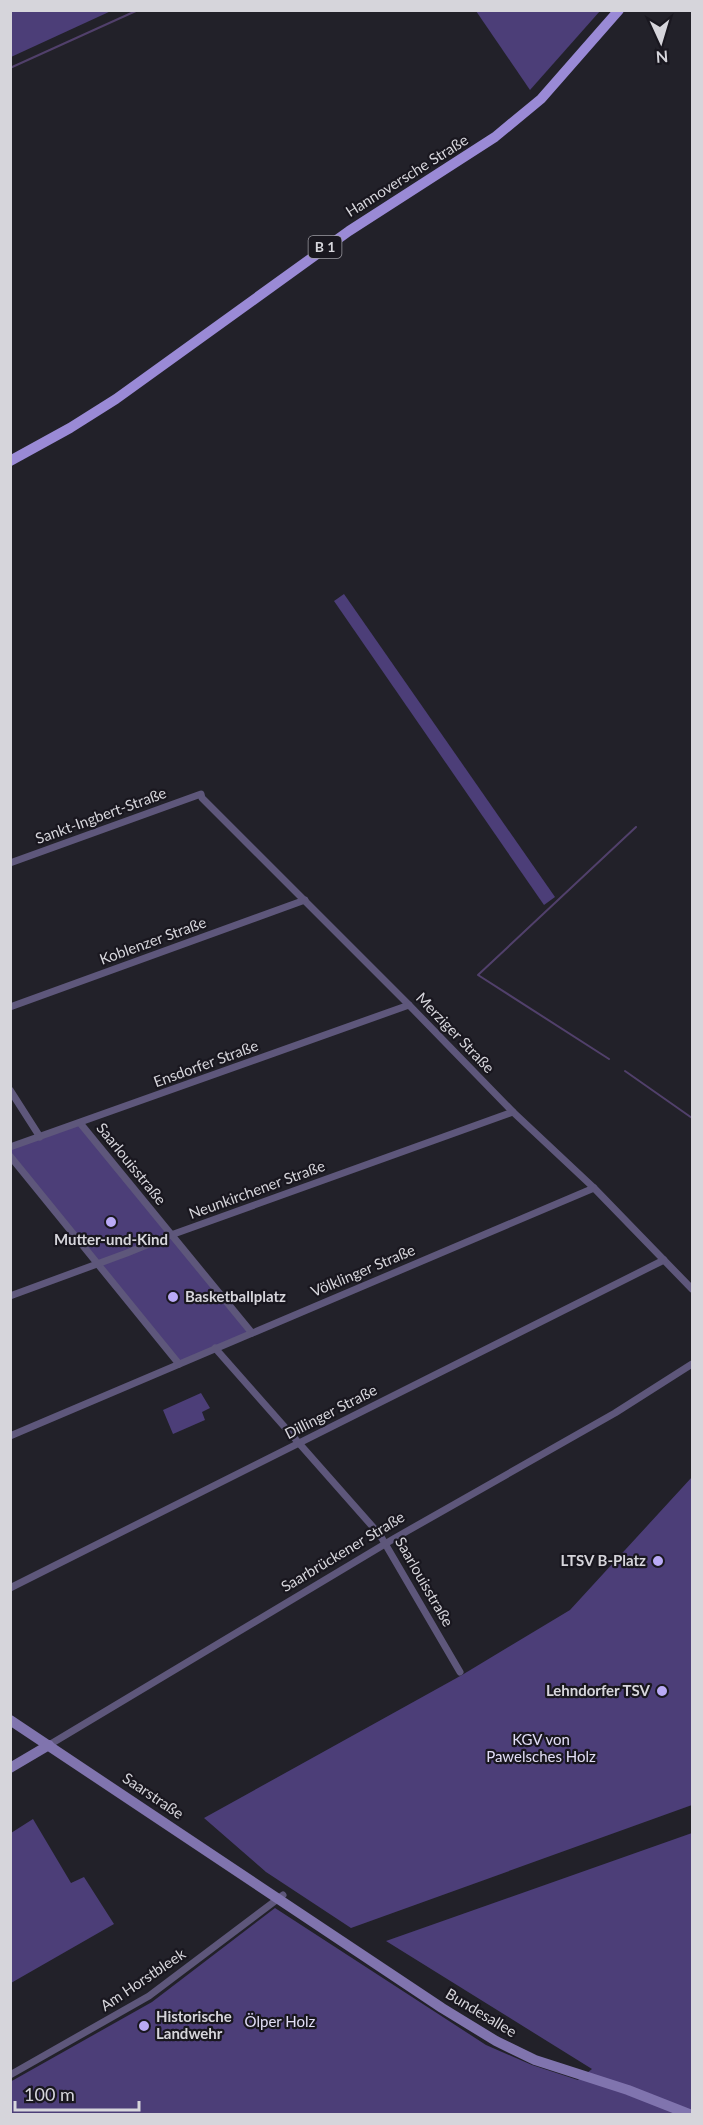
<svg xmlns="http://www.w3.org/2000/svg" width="703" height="2125" viewBox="0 0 703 2125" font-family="Lato,sans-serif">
  <rect width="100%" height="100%" fill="#222129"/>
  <g fill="#4c3e78">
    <polygon points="11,10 111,10 111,11 11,57"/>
    <polygon points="476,11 600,11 530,90"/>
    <polygon points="344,594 555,897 544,905 334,601"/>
    <polygon points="80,1123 252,1333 179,1364 11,1156 10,1147"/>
    <polygon points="201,1393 210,1408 202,1412 205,1420 173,1434 163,1410"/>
    <polygon points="692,1477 692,1805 351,1928 266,1872 204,1818 462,1675 570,1610"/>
    <polygon points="33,1819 71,1883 84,1877 114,1924 11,1983 11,1833"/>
    <polygon points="692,1833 692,2114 11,2114 10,2082 152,2002 275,1908 486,2045 532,2065 578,2080 592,2069 386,1941"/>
  </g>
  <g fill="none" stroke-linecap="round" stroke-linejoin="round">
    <g stroke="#51406b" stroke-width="2">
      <polyline points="10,68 138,10"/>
      <polyline points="609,1059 478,975 636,827"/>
      <polyline points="625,1071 692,1118"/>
    </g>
    <g stroke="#5e577b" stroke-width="7">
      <polyline points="10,863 201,794 202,798 409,1005 513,1112 594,1188 692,1289"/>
      <polyline points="10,1007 305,900"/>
      <polyline points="10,1090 40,1137"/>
      <polyline points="80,1123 252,1333"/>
      <polyline points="10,1147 409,1005"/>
      <polyline points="10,1156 179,1364"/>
      <polyline points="10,1296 127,1253 171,1235 513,1112"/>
      <polyline points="215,1348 380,1535 460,1672"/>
      <polyline points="10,1436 594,1188"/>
      <polyline points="10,1588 664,1260"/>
      <polyline points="49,1745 395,1538 615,1413 692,1364"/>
      <polyline points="10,2075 149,1996 283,1895"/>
    </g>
    <g stroke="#8074ae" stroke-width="10">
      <polyline points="10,1720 442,2008 496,2041 535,2060 628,2090 689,2114"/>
      <polyline points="10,1768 49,1745"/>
    </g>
    <polyline stroke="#9a8ad6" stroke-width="10" points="10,461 70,428 116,399 349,231 495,137 541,99 619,10"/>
  </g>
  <g fill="#baaaf6" stroke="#19171f" stroke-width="2">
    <circle cx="111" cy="1222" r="6"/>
    <circle cx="173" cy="1297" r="6"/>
    <circle cx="658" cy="1561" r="6"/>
    <circle cx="662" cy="1691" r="6"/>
    <circle cx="144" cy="2026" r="6"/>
  </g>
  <g text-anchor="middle" stroke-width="4.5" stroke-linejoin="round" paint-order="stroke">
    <rect fill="#19171f" stroke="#9d9ca3" stroke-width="1.5" x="308.5" y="236" width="33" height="22" rx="4.5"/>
    <g font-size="14" font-weight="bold" fill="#d6d5db">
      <text x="325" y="252">B 1</text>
    </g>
    <g font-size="15" fill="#d6d5db" stroke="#19171f">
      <text transform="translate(407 176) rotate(-32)" y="5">Hannoversche Straße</text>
      <text transform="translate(101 816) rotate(-20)" y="5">Sankt-Ingbert-Straße</text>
      <text transform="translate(153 941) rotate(-20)" y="5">Koblenzer Straße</text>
      <text transform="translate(455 1033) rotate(46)" y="5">Merziger Straße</text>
      <text transform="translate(206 1064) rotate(-20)" y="5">Ensdorfer Straße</text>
      <text transform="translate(131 1164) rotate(51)" y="5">Saarlouisstraße</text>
      <text transform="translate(257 1190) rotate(-20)" y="5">Neunkirchener Straße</text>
      <text transform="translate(363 1271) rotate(-23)" y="5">Völklinger Straße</text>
      <text transform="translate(331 1412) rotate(-27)" y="5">Dillinger Straße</text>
      <text transform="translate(343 1552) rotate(-31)" y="5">Saarbrückener Straße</text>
      <text transform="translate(424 1582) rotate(60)" y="5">Saarlouisstraße</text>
      <text transform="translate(153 1796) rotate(34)" y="5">Saarstraße</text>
      <text transform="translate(143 1980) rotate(-34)" y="5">Am Horstbleek</text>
      <text transform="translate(481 2013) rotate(31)" y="5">Bundesallee</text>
    </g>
    <g font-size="15" font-weight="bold" fill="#d6d5db" stroke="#19171f" text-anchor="start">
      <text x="111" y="1245" text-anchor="middle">Mutter-und-Kind</text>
      <text x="185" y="1302">Basketballplatz</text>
      <text x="646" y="1566" text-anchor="end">LTSV B-Platz</text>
      <text x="650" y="1696" text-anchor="end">Lehndorfer TSV</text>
      <text x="156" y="2022">Historische<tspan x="156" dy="17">Landwehr</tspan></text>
    </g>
    <g font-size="15" fill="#e2def6" stroke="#19171f">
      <text x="541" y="1745">KGV von<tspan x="541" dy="17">Pawelsches Holz</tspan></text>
      <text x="280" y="2027">Ölper Holz</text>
    </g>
  </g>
  <rect width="703" height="2125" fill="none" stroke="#d6d5db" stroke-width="24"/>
  <g transform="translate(661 42) rotate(176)" stroke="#19171f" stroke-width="4.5" paint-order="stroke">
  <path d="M0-4.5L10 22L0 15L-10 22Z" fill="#d6d5db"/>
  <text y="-9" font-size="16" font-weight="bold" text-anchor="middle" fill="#d6d5db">N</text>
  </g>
  <path d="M15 2101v9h124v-9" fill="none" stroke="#d6d5db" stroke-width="3"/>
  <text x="24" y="2101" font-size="18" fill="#d6d5db" stroke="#19171f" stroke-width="4.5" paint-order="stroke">100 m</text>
</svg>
